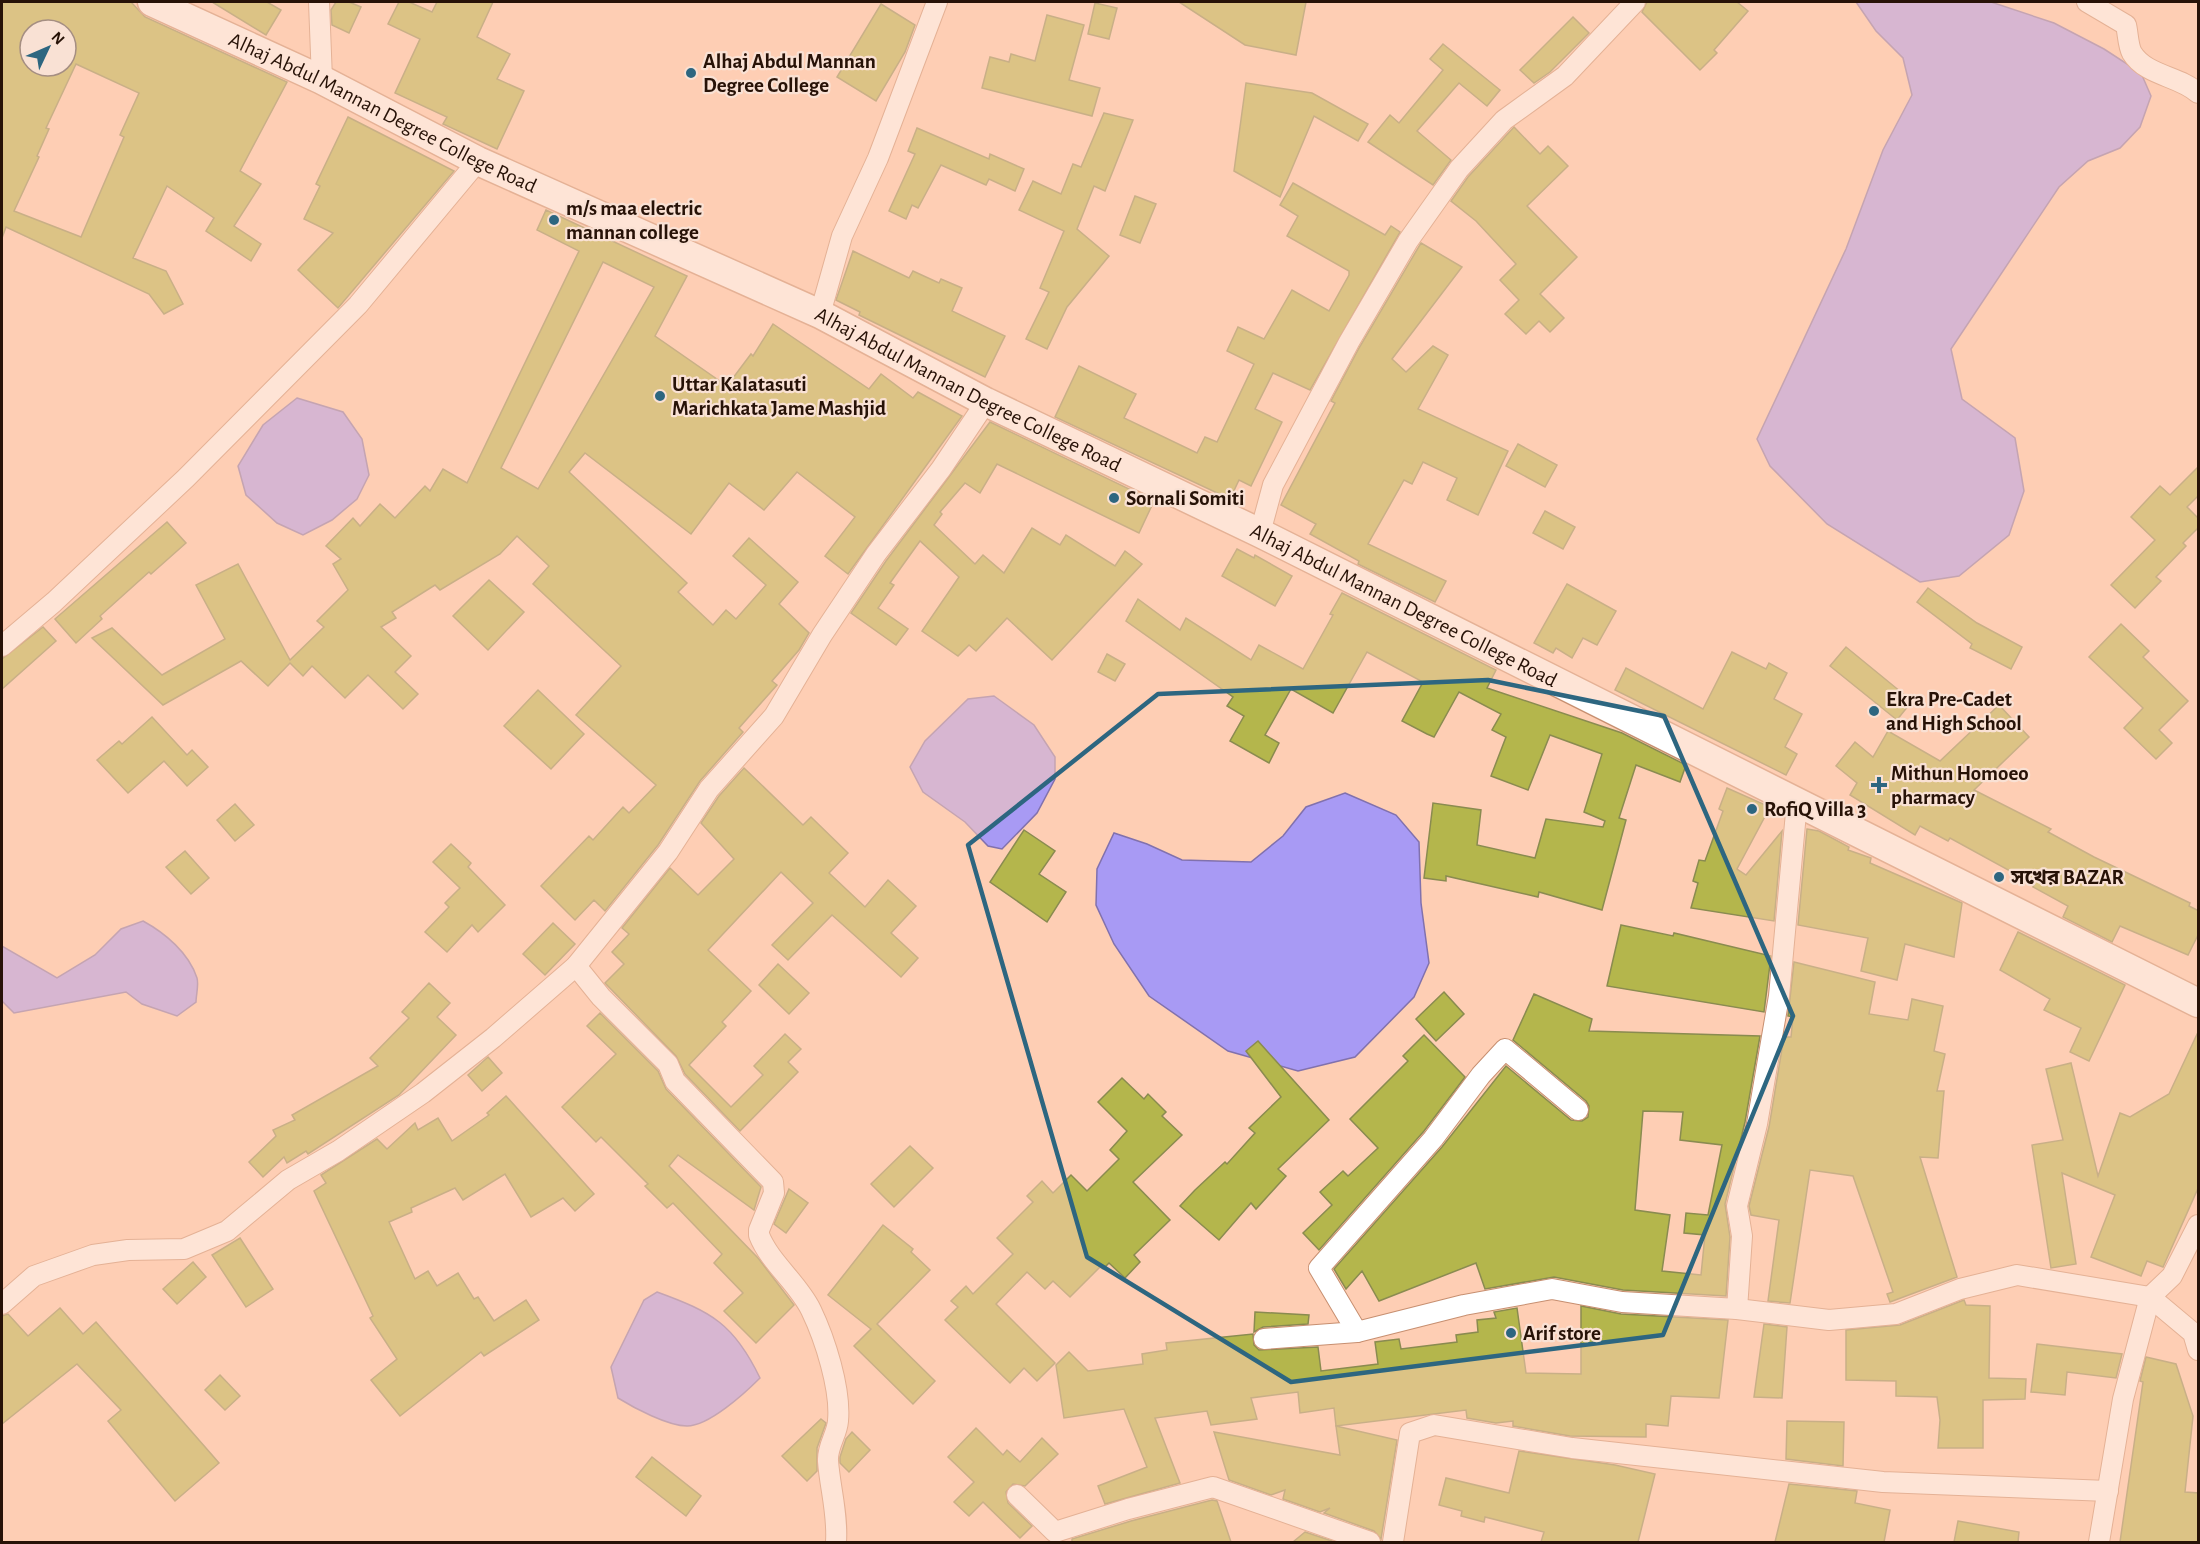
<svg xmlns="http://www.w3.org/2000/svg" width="2200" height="1544" viewBox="0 0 2200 1544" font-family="'Alegreya Sans','Noto Sans Bengali',sans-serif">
  <rect width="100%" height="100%" fill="#feceb4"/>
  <g fill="#a89af4" stroke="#8171ad" stroke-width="1.5">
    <polygon points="1856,2 1991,2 2054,23 2104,49 2141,73 2151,96 2140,127 2120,148 2088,161 2059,187 1951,349 1962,399 2015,438 2024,491 2009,535 1959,576 1920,582 1827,524 1770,466 1757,439 1846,249 1883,150 1912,95 1903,58 1876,31"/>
    <polygon points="297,398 343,412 362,439 369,475 357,499 332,520 303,535 277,523 246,495 238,466 263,425"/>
    <polygon points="994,696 1034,725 1055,757 1055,779 1037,813 1002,849 988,846 965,822 923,792 910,767 925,741 968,699"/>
    <polygon points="1345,793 1396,815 1419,842 1421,903 1429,963 1414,997 1355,1057 1298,1071 1228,1051 1149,996 1114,944 1096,905 1097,869 1114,833 1147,844 1182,860 1251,862 1283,836 1306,807"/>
    <path d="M143,921C165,933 189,953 197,978C199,985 196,995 196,1002L177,1016L142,1004L126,992L14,1013L2,1001V946L57,978L95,955L121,929Z"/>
    <path d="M657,1292C712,1312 734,1324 760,1378C745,1393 709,1426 687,1426C668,1426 634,1408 618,1398L611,1367L644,1300Z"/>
  </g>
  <g fill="#b4b64c" stroke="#8a8b50" stroke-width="1.5" fill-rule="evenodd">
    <path d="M2,2H131L145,17L287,82L240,171L261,184L234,226L261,244L251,261L206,231L214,218L167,186L133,258L166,271L183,304L164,314L149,294L6,227L2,238ZM30,30H66V66H30ZM76,64L139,93L120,135L124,137L81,237L14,211L39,157L37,156L49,129L46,128Z"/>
    <polygon points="212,2 267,2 281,10 266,35"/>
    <polygon points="336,2 349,2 361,7 349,33 332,25 331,10"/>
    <polygon points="399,2 409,2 432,12 437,2 493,2 477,37 510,54 497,79 524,91 497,149 443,124 447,117 395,93 420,39 388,24"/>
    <polygon points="1179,2 1306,2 1296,55 1245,45"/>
    <polygon points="1647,2 1737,2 1748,11 1714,50 1717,53 1700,70 1642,12"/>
    <polygon points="1095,3 1117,8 1109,39 1088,34"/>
    <polygon points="881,4 915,25 905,52 876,101 837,77"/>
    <polygon points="1047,15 1084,25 1069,80 1100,88 1092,116 982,88 990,57 1009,62 1011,54 1035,61"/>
    <polygon points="1573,17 1589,33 1550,72 1534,83 1520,70"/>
    <polygon points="1443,44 1500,90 1487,106 1459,83 1417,131 1451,160 1433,185 1368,142 1390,115 1399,123 1443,70 1430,59"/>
    <polygon points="1246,83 1312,93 1368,124 1358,141 1314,116 1280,197 1234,171"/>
    <polygon points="1104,113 1133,120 1105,191 1094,186 1077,229 1109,256 1067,307 1047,349 1026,339 1049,292 1040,288 1064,231 1019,210 1033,181 1061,194 1073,164 1081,167"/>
    <polygon points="348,117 454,171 338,308 298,270 333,233 304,219 320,186 316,184"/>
    <polygon points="1514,127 1540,154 1548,146 1568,166 1527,206 1577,257 1540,294 1564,318 1550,332 1539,321 1526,334 1505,314 1519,300 1500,280 1516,264 1476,221 1451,201 1468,177"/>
    <polygon points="917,128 989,159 990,154 1024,169 1015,191 989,179 986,185 941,165 918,208 912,205 906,219 889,211 915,154 908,151"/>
    <polygon points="1293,183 1385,235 1391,226 1400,232 1310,390 1273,373 1255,409 1282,422 1251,486 1239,480 1230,499 1055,417 1079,366 1136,394 1124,418 1197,453 1205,437 1217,442 1254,364 1227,351 1238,327 1264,339 1292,290 1329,311 1349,275 1349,271 1287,236 1298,216 1280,205"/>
    <polygon points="1135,196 1156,204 1140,243 1120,235"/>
    <path d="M546,210L687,276L655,336L727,386L751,354L753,356L773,324L869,389L881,374L913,398L918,392L962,416L848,574L825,556L855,517L797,472L764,510L729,483L691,534L585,453L569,472L687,583L678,592L713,625L726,610L736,619L766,585L733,556L749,538L798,582L779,604L809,633L799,650L772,681L777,685L739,728L743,732L700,781L658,845L605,911L594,900L575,920L541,886L589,836L593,840L623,807L629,813L656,785L576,715L621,666L533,584L549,566L517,536L500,554L440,590L435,585L392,612L396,618L381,627L411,656L395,672L418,694L403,709L368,675L345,698L312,666L303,676L290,663L268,686L241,661L163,705L92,638L112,628L162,675L225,639L196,585L238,564L290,660L324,627L317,621L348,590L333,564L341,559L326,546L353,518L360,526L380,504L395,518L425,486L430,491L443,469L467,483L579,251L537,230ZM603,262L654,287L538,489L501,468Z"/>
    <polygon points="1421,243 1462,267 1392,359 1406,372 1433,346 1448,355 1418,409 1508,451 1478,515 1447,500 1457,478 1423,462 1412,484 1404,480 1368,544 1446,581 1435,602 1358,564 1359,561 1310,534 1316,524 1281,505 1335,403 1331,401 1359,348"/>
    <polygon points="853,251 909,278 913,271 939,283 941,279 962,288 952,311 1005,336 985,377 859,315 860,312 836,300"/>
    <polygon points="990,422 1154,501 1139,533 997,464 980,493 965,483 940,512 942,514 934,525 975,564 983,555 1004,573 1032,528 1060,545 1066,535 1115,566 1125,551 1142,564 1052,660 1007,618 976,651 969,645 958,656 922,631 959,577 920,541 890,583 894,585 878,608 908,629 896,645 851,613 886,561"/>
    <polygon points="1518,444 1557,465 1545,487 1506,466"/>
    <polygon points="2199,466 2199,495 2187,507 2199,519 2199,527 2183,543 2186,546 2156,577 2161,581 2135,608 2111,585 2155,540 2131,517 2160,486 2170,495"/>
    <polygon points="1545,511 1575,527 1563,549 1533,533"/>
    <polygon points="167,522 186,543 151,574 149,572 100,616 102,619 76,643 55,619"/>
    <polygon points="1237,549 1254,558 1255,555 1292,576 1275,606 1222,576"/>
    <polygon points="489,580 524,612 488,650 453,616"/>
    <polygon points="1567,584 1616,611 1597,645 1583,638 1572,658 1556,648 1553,653 1534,643"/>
    <polygon points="1928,588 1977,623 2022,647 2011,669 1970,648 1972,644 1917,602"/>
    <polygon points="1342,593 1496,670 1487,688 1622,733 1686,765 1680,782 1636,765 1619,818 1626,820 1602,910 1539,892 1538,897 1446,876 1446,881 1424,878 1433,803 1481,810 1477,845 1535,858 1546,819 1603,827 1605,821 1584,812 1602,754 1550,735 1528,790 1491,776 1506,737 1492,730 1501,714 1459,692 1434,737 1427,734 1402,721 1423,682 1367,652 1333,713 1291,689 1265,735 1279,743 1269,763 1230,741 1244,716 1227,706 1233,697 1126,621 1138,599 1180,630 1186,618 1251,660 1259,645 1303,669 1333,615 1330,614"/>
    <polygon points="2121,624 2149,651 2143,657 2188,701 2159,730 2172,743 2156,759 2124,728 2143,708 2089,657"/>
    <polygon points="43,627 56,641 2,689 2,659"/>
    <polygon points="1846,647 1912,701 1897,720 1830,666"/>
    <polygon points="1732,652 1766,669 1769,663 1787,673 1774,699 1802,714 1785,747 1797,754 1786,775 1615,690 1626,668 1703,709"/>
    <polygon points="1107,654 1125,664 1115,681 1098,672"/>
    <polygon points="538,690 584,734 551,769 504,726"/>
    <polygon points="1999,705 2029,737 1974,790 2051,829 2048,832 2094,857 2190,903 2189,906 2199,911 2199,933 2188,955 2120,926 2112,942 2063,917 2068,906 2033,887 2034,884 1950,838 1948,841 1920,826 1915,835 1850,795 1857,783 1836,766 1855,742 1873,757 1888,731 1940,761"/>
    <polygon points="152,717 187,755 192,750 208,767 187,786 164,761 128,793 97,760 119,741 122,744"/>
    <polygon points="744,768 803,825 811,817 848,853 829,873 865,907 888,880 916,906 891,933 918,958 901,977 832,915 788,960 772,945 813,903 781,872 708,950 751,991 722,1022 726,1026 689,1065 731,1107 763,1075 754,1066 785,1034 801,1049 788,1062 798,1072 740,1131 685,1074 676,1056 605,983 624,964 612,952 629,934 622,928 670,868 698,895 734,859 701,823 719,796"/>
    <polygon points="1727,788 1770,807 1737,869 1746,875 1782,831 1774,921 1691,908 1698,883 1693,881 1699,860 1705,861 1723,811 1719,809"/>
    <polygon points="235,804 254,825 235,841 217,820"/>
    <polygon points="1807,829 1819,831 1849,847 1848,850 1871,858 1870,863 1962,903 1954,957 1905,944 1897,980 1861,971 1868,938 1798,925"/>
    <polygon points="1024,830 1055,851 1039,874 1066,892 1047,922 990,882"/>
    <polygon points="451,844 471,863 468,867 505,905 478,932 472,925 447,952 425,932 449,907 445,903 460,888 433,862"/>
    <polygon points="185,851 209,878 191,894 166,867"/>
    <polygon points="553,923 575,944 545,975 523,954"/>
    <polygon points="1621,925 1673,936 1674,933 1771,956 1764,1012 1607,986"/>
    <polygon points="2018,932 2125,985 2089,1061 2070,1052 2081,1028 2044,1010 2050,999 2000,970"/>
    <polygon points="1794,962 1875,982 1869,1014 1908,1020 1912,999 1943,1006 1934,1051 1945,1054 1937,1091 1944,1091 1938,1158 1920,1157 1957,1277 1890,1302 1887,1294 1893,1292 1853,1176 1810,1170 1790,1303 1768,1301 1779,1220 1751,1215 1749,1206 1769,1127 1784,1037 1791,1037 1793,1017 1788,1016"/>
    <polygon points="778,964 809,993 789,1014 759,985"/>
    <polygon points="429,983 450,1003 437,1017 456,1035 399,1095 308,1154 306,1151 287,1163 284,1157 263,1177 249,1162 276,1136 273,1130 295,1120 292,1115 378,1066 370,1058 409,1018 402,1012"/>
    <polygon points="1444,992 1464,1014 1436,1041 1416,1019"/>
    <path d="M1534,994L1592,1019L1589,1031L1760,1036L1745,1122L1725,1204L1730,1237L1726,1296L1623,1290L1554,1277L1485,1289L1476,1263L1379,1301L1362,1271L1346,1289L1334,1269L1442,1147L1506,1066L1571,1120L1582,1121L1588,1117L1589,1106L1586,1101L1513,1040ZM1643,1111L1683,1112L1680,1140L1722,1145L1708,1215L1686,1213L1684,1233L1705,1235L1701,1275L1662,1271L1670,1215L1635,1210Z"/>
    <polygon points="600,1013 658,1071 666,1089 761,1187 754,1210 678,1155 669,1166 758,1258 794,1305 756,1343 724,1311 743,1293 714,1263 722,1254 673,1203 667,1208 645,1186 648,1184 601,1137 596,1142 562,1107 616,1054 587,1026"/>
    <polygon points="2199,1030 2199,1186 2163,1267 2147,1261 2141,1276 2091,1257 2115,1195 2062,1173 2076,1264 2051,1268 2032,1145 2063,1140 2046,1069 2071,1063 2098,1176 2120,1113 2130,1117 2169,1094"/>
    <polygon points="1424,1035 1465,1077 1424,1131 1319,1250 1303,1233 1332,1205 1320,1192 1343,1171 1348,1176 1378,1148 1350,1119 1408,1061 1403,1056"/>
    <polygon points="1258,1041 1329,1120 1278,1169 1286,1176 1256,1209 1251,1203 1219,1240 1180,1206 1195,1190 1225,1162 1227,1164 1255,1133 1249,1128 1281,1097 1246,1051"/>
    <polygon points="488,1057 502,1073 482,1091 468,1075"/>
    <polygon points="1122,1078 1144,1099 1148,1094 1166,1112 1162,1116 1182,1135 1133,1182 1170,1220 1134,1255 1140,1262 1125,1278 1109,1263 1103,1269 1100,1267 1070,1297 1053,1281 1045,1289 1027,1272 996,1304 1055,1363 1037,1381 1024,1368 1010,1383 945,1320 958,1307 951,1301 966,1286 973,1294 1013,1254 997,1238 1033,1202 1027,1196 1042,1181 1053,1193 1071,1175 1087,1191 1119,1159 1110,1150 1127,1131 1098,1102"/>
    <polygon points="506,1096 594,1194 575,1211 563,1198 531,1217 505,1174 463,1200 455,1188 411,1208 412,1212 389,1222 415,1279 428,1271 437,1286 458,1273 474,1299 478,1297 494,1321 526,1300 539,1320 484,1356 481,1352 400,1416 371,1380 397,1359 370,1318 373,1316 314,1191 326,1183 321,1175 377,1139 387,1149 415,1123 418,1130 438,1118 452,1141 489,1115 487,1113"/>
    <polygon points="910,1146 933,1168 894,1207 871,1184"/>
    <polygon points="789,1189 808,1203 786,1233 774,1224"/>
    <polygon points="883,1225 913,1249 911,1252 930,1270 877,1324 935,1381 913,1404 854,1346 871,1329 828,1295"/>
    <polygon points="240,1238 273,1289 246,1307 212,1255"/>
    <polygon points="193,1262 206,1277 177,1304 163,1289"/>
    <polygon points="1964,1300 1966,1305 1990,1306 1989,1378 2026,1379 2025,1399 1983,1400 1983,1448 1938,1448 1940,1420 1937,1397 1896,1396 1896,1381 1846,1380 1846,1330 1900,1325"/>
    <polygon points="1581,1306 1621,1314 1728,1320 1719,1398 1671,1396 1668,1426 1646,1424 1646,1437 1570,1436 1513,1426 1513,1421 1496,1423 1467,1418 1466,1410 1336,1426 1334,1408 1300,1413 1298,1392 1251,1398 1257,1419 1211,1425 1207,1411 1155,1418 1180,1483 1105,1504 1098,1486 1147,1467 1124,1409 1064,1418 1056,1365 1069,1352 1088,1371 1143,1364 1142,1354 1167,1350 1166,1343 1253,1334 1254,1345 1259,1350 1318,1347 1321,1371 1378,1364 1375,1342 1399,1339 1401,1349 1457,1342 1456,1335 1478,1332 1477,1320 1496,1318 1494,1312 1517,1308 1526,1373 1581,1374"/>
    <polygon points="60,1308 83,1334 96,1322 219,1463 175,1501 108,1421 121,1410 77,1364 2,1424 2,1316 8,1314 28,1336"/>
    <polygon points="1255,1312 1309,1315 1308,1324 1263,1327 1254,1332"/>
    <polygon points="1764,1324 1787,1327 1782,1398 1754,1397"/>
    <polygon points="2037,1344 2122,1354 2116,1378 2067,1372 2065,1395 2031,1392"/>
    <polygon points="2146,1357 2176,1364 2193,1416 2185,1492 2199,1493 2199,1542 2120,1542 2143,1382 2140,1381"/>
    <polygon points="220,1375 240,1396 225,1410 205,1390"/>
    <polygon points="821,1419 826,1423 817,1448 817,1471 807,1481 782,1456"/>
    <polygon points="1787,1421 1844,1422 1843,1466 1786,1459"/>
    <polygon points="1336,1426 1397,1440 1381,1539 1374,1531 1324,1513 1330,1508 1320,1512 1283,1499 1285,1490 1271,1495 1229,1480 1214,1432 1340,1455"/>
    <polygon points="976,1428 1003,1455 1007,1450 1020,1462 1042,1438 1058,1454 1025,1486 1013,1484 1006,1492 1008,1503 1032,1526 1020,1538 983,1502 969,1516 954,1502 974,1482 948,1457"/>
    <polygon points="852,1432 870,1450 849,1472 840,1463 840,1457 846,1439"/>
    <polygon points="1519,1451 1615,1465 1655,1474 1638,1542 1541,1542 1544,1532 1485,1517 1484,1522 1461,1516 1462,1511 1439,1505 1446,1478 1509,1493"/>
    <polygon points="652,1457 701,1496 686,1516 636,1477"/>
    <polygon points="1789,1484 1857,1491 1855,1503 1890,1510 1884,1542 1775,1542"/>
    <polygon points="1212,1500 1217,1501 1231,1542 1072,1542 1072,1539 1131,1521"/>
    <polygon points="1958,1521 2019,1532 2018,1542 1954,1542"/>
    <polygon points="1305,1532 1335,1542 1293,1542"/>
  </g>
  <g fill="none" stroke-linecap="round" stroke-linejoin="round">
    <g stroke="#c78f70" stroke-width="22">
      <g id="street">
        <polyline points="319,2 322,80"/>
        <path d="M2087,2L2126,25C2128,33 2128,46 2132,53C2146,76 2180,76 2198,93"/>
        <polyline points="820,314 842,236 878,158 937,2"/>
        <polyline points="1260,533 1273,485 1349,342 1408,241 1459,169 1504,120 1565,76 1635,2"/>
        <polyline points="2,646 54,602 186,478 358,305 478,161"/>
        <path d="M576,966L601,997L668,1064L675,1081L773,1182L774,1193L759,1230V1235C770,1263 798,1283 811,1310C825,1339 841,1389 838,1421C837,1435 827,1446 828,1461C830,1488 838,1514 836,1542"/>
        <polyline points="2,1304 34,1276 93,1255 128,1250 184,1249 227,1231 288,1180 338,1151 423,1093 493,1038 576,966 668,852 709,789 774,716 822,635 876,554 941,469 986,402"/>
        <polyline points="1737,1309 1742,1236 1737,1206 1757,1124 1779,996 1797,802"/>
        <polyline points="1357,1332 1319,1268 1433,1139 1481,1075 1505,1049 1578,1110"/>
        <polyline points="1264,1339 1357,1332 1464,1305 1552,1289 1622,1302 1737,1309 1829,1320 1896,1314 1960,1289 2017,1275 2150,1297 2193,1333 2198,1350"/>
        <polyline points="1017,1495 1055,1532 1128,1509 1213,1487 1370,1542"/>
        <polyline points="1393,1542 1410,1433 1434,1425 1572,1448 1883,1482 2108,1491"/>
        <polyline points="2099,1542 2123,1399 2150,1297 2172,1276 2198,1225"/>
      </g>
    </g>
    <g stroke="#c78f70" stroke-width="31">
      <g id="secondary">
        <path id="s1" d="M152,2L322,80L478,161L820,314L986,402L1260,533L2198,1003"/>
      </g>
    </g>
    <use href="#street" stroke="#fff" stroke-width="20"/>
    <use href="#secondary" stroke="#fff" stroke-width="28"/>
  </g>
  <path d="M0 0H2200V1544H0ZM1488,680L1664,716L1793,1016L1663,1335L1291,1382L1087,1257L968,845L1158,694Z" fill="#feceb4" fill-opacity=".55" fill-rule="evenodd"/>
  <path fill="none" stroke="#2d6680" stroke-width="4.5" stroke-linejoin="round" d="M1488,680L1664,716L1793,1016L1663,1335L1291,1382L1087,1257L968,845L1158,694Z"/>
  <g fill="#2d6680" stroke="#f9e1d4" stroke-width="2">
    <circle cx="691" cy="73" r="6"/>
    <circle cx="554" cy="220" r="6"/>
    <circle cx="660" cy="396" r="6"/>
    <circle cx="1114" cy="498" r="6"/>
    <circle cx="1874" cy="711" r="6"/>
    <path d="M1876 776h6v6h6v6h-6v6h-6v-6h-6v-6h6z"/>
    <circle cx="1752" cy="809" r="6"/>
    <circle cx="1999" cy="877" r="6"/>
    <circle cx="1511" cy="1333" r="6"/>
  </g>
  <g text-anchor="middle" stroke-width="4.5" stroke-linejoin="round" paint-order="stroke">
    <g font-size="21" font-weight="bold" fill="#271207" stroke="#f9e1d4" text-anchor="start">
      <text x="703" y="68">Alhaj Abdul Mannan<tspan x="703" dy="24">Degree College</tspan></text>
      <text x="566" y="215">m/s maa electric<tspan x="566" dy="24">mannan college</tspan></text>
      <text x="672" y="391">Uttar Kalatasuti<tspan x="672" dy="24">Marichkata Jame Mashjid</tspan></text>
      <text x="1126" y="505">Sornali Somiti</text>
      <text x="1886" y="706">Ekra Pre-Cadet<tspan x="1886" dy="24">and High School</tspan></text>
      <text x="1891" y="780">Mithun Homoeo<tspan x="1891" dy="24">pharmacy</tspan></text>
      <text x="1764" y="816">RofiQ Villa 3</text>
      <text x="2011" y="884">সখের BAZAR</text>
      <text x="1523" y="1340">Arif store</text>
    </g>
    <g font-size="21" fill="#271207" stroke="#f9e1d4">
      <text dy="7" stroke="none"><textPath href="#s1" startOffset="256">Alhaj Abdul Mannan Degree College Road</textPath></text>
      <text dy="7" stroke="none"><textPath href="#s1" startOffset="904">Alhaj Abdul Mannan Degree College Road</textPath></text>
      <text dy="7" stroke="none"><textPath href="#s1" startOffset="1390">Alhaj Abdul Mannan Degree College Road</textPath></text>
    </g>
  </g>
  <rect width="2200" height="1544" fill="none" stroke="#271207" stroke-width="6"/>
  <g transform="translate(48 48) rotate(46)"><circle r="28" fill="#f9e1d4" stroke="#a58e82" stroke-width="1.5"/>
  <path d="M0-4.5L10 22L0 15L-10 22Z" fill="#2d6680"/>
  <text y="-9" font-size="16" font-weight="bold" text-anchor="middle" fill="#271207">N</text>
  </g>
</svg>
